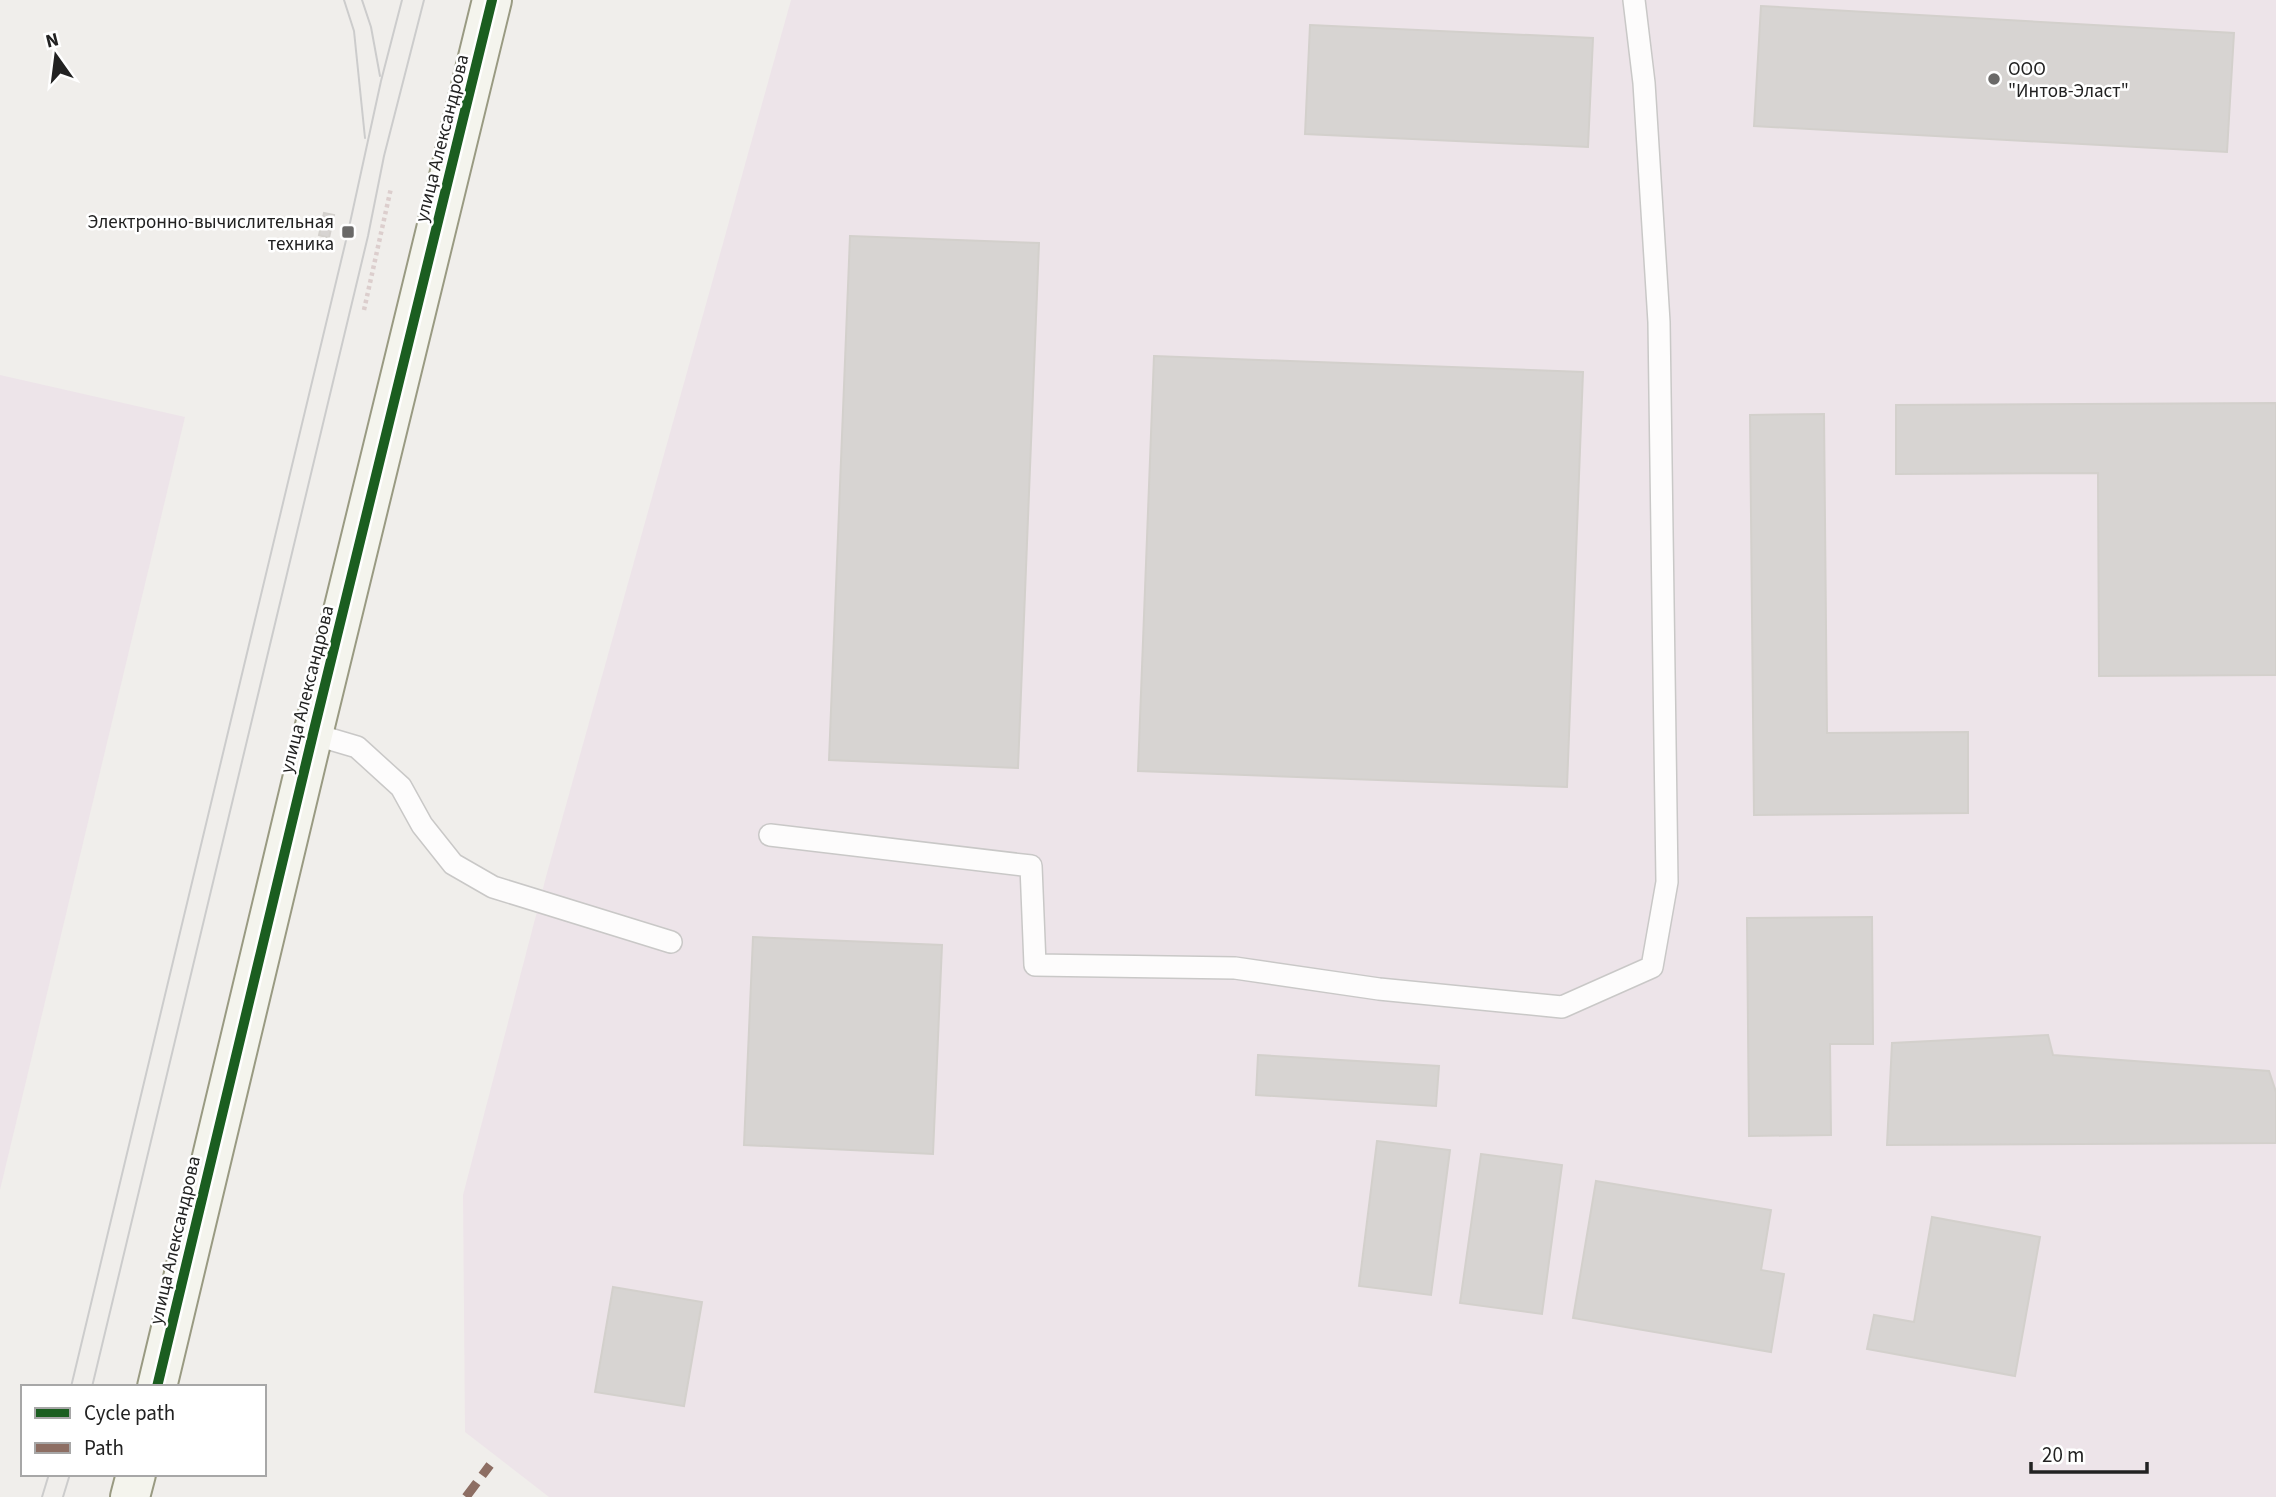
<svg xmlns="http://www.w3.org/2000/svg" width="2276" height="1497" viewBox="0 0 2276 1497" font-family="'Source Sans 3',sans-serif">
  <rect width="100%" height="100%" fill="#f0eeeb"/>
  <g fill="#ede4e9">
    <polygon points="791,0 2276,0 2276,1497 549,1497 465,1432 463,1195 547,873"/>
    <polygon points="0,375 185,417 0,1190"/>
  </g>
  <g fill="#d7d4d2" stroke="#d3d0cc" stroke-width="2">
    <polygon points="1761,6 2234,33 2227,152 1754,126"/>
    <polygon points="1310,25 1593,38 1588,147 1305,134"/>
    <polygon points="324,213 334,215 329,238 319,235"/>
    <polygon points="850,236 1039,243 1018,768 829,760"/>
    <polygon points="1154,356 1583,372 1567,787 1138,771"/>
    <polygon points="2276,403 2276,675 2099,676 2098,473 1896,474 1896,405"/>
    <polygon points="1824,414 1827,733 1968,732 1968,813 1754,815 1750,415"/>
    <polygon points="1872,917 1873,1044 1830,1044 1831,1135 1749,1136 1747,918"/>
    <polygon points="753,937 942,945 933,1154 744,1145"/>
    <polygon points="2048,1035 2053,1055 2269,1071 2276,1092 2276,1143 1887,1145 1892,1043"/>
    <polygon points="1258,1055 1439,1066 1436,1106 1256,1095"/>
    <polygon points="1377,1141 1450,1150 1431,1295 1359,1286"/>
    <polygon points="1481,1154 1562,1165 1542,1314 1460,1303"/>
    <polygon points="1596,1181 1771,1210 1761,1270 1784,1274 1771,1352 1573,1318"/>
    <polygon points="1932,1217 2040,1237 2015,1376 1867,1349 1874,1315 1914,1322"/>
    <polygon points="613,1287 702,1302 684,1406 595,1392"/>
  </g>
  <g fill="none" stroke-linecap="round" stroke-linejoin="round">
    <g stroke="#c9c8c7" stroke-width="24">
      <g id="lane">
        <polyline points="313,734 357,747 401,787 422,825 453,864 493,887 671,942"/>
        <polyline points="770,835 1031,866 1035,965 1235,968 1379,989 1562,1007 1652,967 1667,882 1659,322 1644,83 1634,0"/>
      </g>
    </g>
    <g stroke="#999a82" stroke-width="42">
      <g id="secondary">
        <polyline points="157,1387 313,734 492,0"/>
        <polyline points="130,1497 136,1474"/>
      </g>
    </g>
    <polyline stroke="#dccecd" stroke-width="4.5" stroke-dasharray="3.5 3.5" stroke-linecap="butt" points="364,310 391,188"/>
    <use href="#lane" stroke="#fdfcfc" stroke-width="21"/>
    <use href="#secondary" stroke="#f4f4ed" stroke-width="38"/>
    <g stroke="#ccc" stroke-width="2">
      <polyline points="344,0 354,31 365,138"/>
      <polyline points="362,0 371,27 380,76"/>
      <polyline points="71,1387 348,232 381,81 402,0"/>
      <polyline points="92,1387 368,236 384,156 424,0"/>
      <polyline points="42,1497 49,1474"/>
      <polyline points="63,1497 70,1474"/>
    </g>
    <polyline stroke="#8d6e63" stroke-width="9" stroke-dasharray="18 9" stroke-linecap="butt" points="466,1497 490,1465"/>
    <g stroke="#fff" stroke-width="15">
      <polyline id="cycleway" points="157,1387 313,734 492,0"/>
    </g>
    <use href="#cycleway" stroke="#1b5e20" stroke-width="10"/>
  </g>
  <g fill="#6a6968" stroke="#fff" stroke-width="2.5">
    <circle cx="1994" cy="79" r="7"/>
    <rect x="341" y="225" width="14" height="14" rx="3.5"/>
  </g>
  <g text-anchor="middle" stroke-width="5" stroke-linejoin="round" paint-order="stroke">
    <g font-size="19" fill="#222" stroke="#fff" text-anchor="start">
      <text x="2008" y="75">ООО<tspan x="2008" dy="22">"Интов-Эласт"</tspan></text>
      <text x="334" y="228" text-anchor="end">Электронно-вычислительная<tspan x="334" dy="22">техника</tspan></text>
    </g>
    <g font-size="19" fill="#222" stroke="#fff">
      <text transform="translate(441 138) rotate(-76)" y="7">улица Александрова</text>
      <text transform="translate(306 689) rotate(-76)" y="7">улица Александрова</text>
      <text transform="translate(174 1240) rotate(-77)" y="7">улица Александрова</text>
    </g>
  </g>
  <rect x="21" y="1385" width="245" height="91" fill="#ffffff" stroke="#a7a7a7" stroke-width="2"/>
  <rect x="35" y="1408" width="35" height="10" fill="#1b5e20" stroke="#a7a7a7" stroke-width="2"/>
  <text x="84" y="1420" font-size="21" fill="#222222">Cycle path</text>
  <rect x="35" y="1443" width="35" height="10" fill="#8d6e63" stroke="#a7a7a7" stroke-width="2"/>
  <text x="84" y="1455" font-size="21" fill="#222222">Path</text>
  <g transform="translate(56 56) rotate(346)" stroke="#ffffff" stroke-width="5" paint-order="stroke">
  <path d="M0-5L12 26L0 18L-12 26Z" fill="#222222"/>
  <text y="-10" font-size="19" font-weight="bold" text-anchor="middle" fill="#222222">N</text>
  </g>
  <path d="M2031 1462v10h116v-10" fill="none" stroke="#222222" stroke-width="3.5"/>
  <text x="2042" y="1462" font-size="21" fill="#222222" stroke="#ffffff" stroke-width="5" paint-order="stroke">20 m</text>
</svg>
